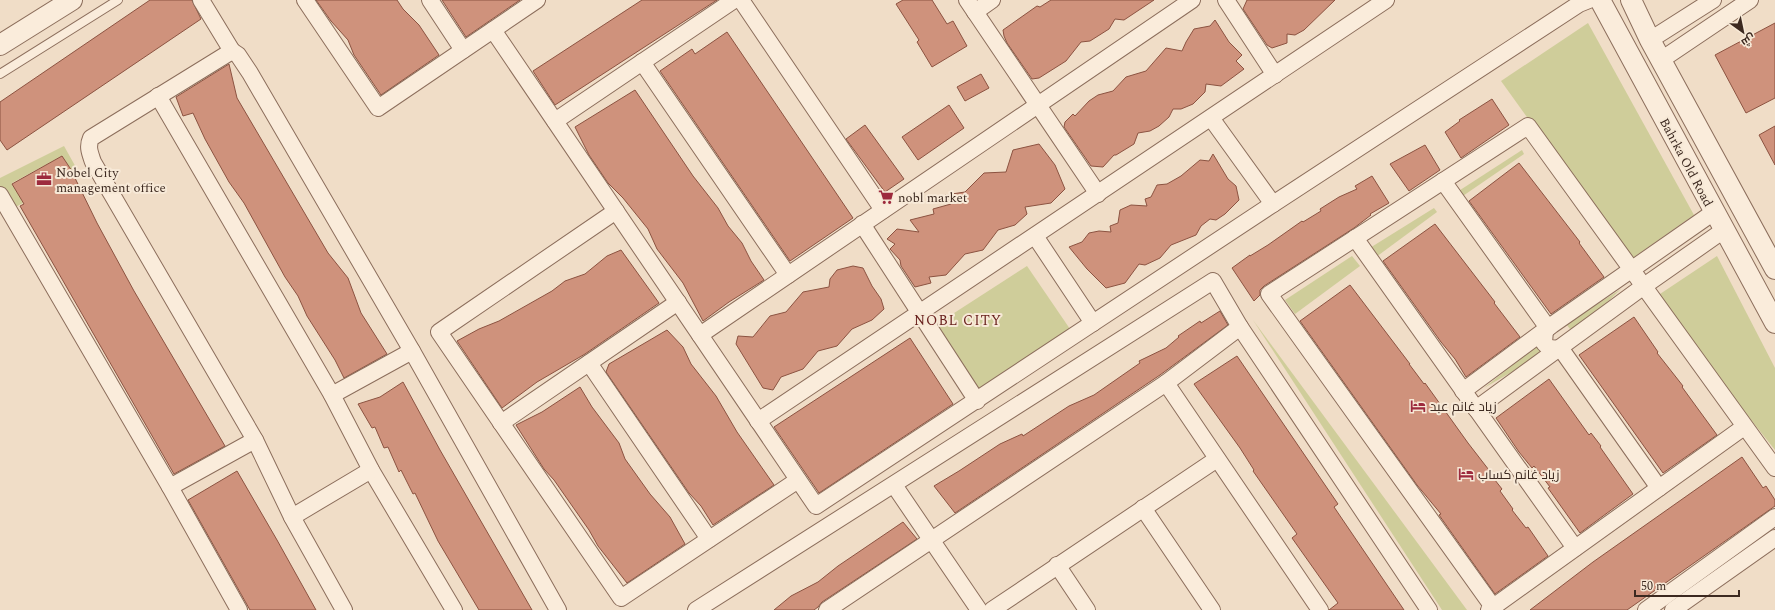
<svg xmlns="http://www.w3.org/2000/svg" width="1775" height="610" viewBox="0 0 1775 610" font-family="Spectral,Cairo,serif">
  <rect width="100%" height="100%" fill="#f0ddc7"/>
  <g fill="#cfcd9a">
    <polygon points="1588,23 1694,215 1630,260 1501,81"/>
    <polygon points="64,146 78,171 74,174 62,156 12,183 23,203 12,209 0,187 0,178"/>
    <polygon points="1522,150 1524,154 1457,200 1454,194"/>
    <polygon points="1434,208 1437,212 1372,260 1365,251"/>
    <polygon points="1352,256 1360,266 1295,314 1285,300"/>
    <polygon points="1717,256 1775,368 1775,450 1654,298"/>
    <polygon points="1027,266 1070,329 977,390 934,326"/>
    <polygon points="1621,289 1574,334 1566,324"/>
    <polygon points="1253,320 1467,610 1442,610"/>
    <polygon points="1537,345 1543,354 1484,388"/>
  </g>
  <g fill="#cf927c" stroke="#8c5341">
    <polygon points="150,0 192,0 201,19 7,150 0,140 0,102"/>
    <polygon points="316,0 397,0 403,9 419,25 439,55 381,95 354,55 348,40 331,21"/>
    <polygon points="442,0 520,0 466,37"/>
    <polygon points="642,0 717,0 555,105 533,71"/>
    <polygon points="903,0 932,0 947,24 953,21 967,46 932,67 917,42 919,40 896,4"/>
    <polygon points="1051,0 1154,0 1124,20 1115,19 1109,29 1090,41 1081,42 1066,61 1039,78 1032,79 1007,43 1004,36 1003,30 1037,6 1040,7"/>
    <polygon points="1247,0 1335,0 1304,30 1295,35 1287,34 1287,43 1272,48 1267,45 1243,9"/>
    <polygon points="1215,20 1229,42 1242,55 1236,61 1244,69 1221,86 1206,84 1205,92 1193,104 1181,109 1173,109 1169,117 1159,126 1150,131 1138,133 1134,144 1116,155 1114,155 1103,167 1091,166 1064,127 1065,122 1073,114 1075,116 1089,101 1098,95 1113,91 1126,77 1146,71 1166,48 1182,51 1186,42 1194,29 1210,26"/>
    <polygon points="1775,23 1775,98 1746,113 1715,55"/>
    <polygon points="727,32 853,218 790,261 660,71 692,49 695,54"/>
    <polygon points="229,64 237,98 328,253 348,278 361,313 387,354 344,378 335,360 307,316 298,296 285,277 244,203 229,182 205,139 193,113 183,116 176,97"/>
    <polygon points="981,74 989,88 965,101 957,87"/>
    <polygon points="635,90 693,176 718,208 728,226 742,243 751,261 764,280 729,302 703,321 683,283 657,249 648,229 623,198 608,183 589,155 575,127"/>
    <polygon points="1492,99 1509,125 1461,158 1445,132 1460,121 1459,120"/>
    <polygon points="949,105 964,128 918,160 902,137"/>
    <polygon points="865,125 904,179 885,192 846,139"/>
    <polygon points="1775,126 1775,165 1759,135"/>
    <polygon points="1039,144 1055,165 1065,189 1051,203 1025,207 1027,214 1015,225 998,230 983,250 965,254 946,275 929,277 931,283 915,287 901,266 900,260 890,249 895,244 887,239 897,229 919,232 910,220 934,214 933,209 951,204 945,195 965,192 984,173 1006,172 1013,150"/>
    <polygon points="1425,145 1440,170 1409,191 1390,164"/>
    <polygon points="1213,154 1228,179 1236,186 1239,200 1225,214 1216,220 1210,219 1201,226 1196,235 1171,245 1160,258 1145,265 1139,264 1125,283 1106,288 1087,269 1069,247 1082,242 1089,233 1099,231 1111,232 1110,226 1118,223 1120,210 1131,205 1147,206 1145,199 1151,197 1157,185 1167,184 1181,176 1200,160 1209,161"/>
    <polygon points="62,156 74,174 73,174 97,223 134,291 225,446 174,474 20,206 24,204 12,184"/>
    <polygon points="1519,163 1580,242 1579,243 1604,277 1551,314 1469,201"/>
    <polygon points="1372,176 1389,203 1370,214 1371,215 1354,228 1264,286 1260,290 1260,295 1254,301 1232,268 1250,255 1250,256 1268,245 1302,221 1303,222 1321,211 1320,209 1339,197 1357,189 1355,186"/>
    <polygon points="1435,224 1495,302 1494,303 1520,337 1466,377 1455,359 1441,342 1383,261"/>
    <polygon points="621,250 659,303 585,354 537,382 502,408 457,341 479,329 499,321 552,291 565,281 585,274 607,256"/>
    <polygon points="853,266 863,268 872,286 881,299 884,309 872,320 852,329 837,346 818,351 803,369 781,377 773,390 763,388 736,344 738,336 753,337 770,316 786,312 803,292 829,287 830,279 837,270"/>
    <polygon points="1350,285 1410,364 1409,364 1424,384 1425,383 1468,443 1492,474 1491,475 1502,489 1500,491 1513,509 1512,510 1526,528 1528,527 1548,556 1495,594 1439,515 1441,514 1417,485 1300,321"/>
    <polygon points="1220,311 1228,325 1160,375 955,513 934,486 959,471 1000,444 1022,434 1023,436 1069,406 1094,395 1140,363 1139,361 1166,348 1179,337 1178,336 1200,321 1201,323"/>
    <polygon points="1634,317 1658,352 1657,353 1683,386 1682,387 1717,435 1663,473 1579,355"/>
    <polygon points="667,330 683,347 691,364 716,396 737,432 774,485 713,525 701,506 689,493 606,372 609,364"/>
    <polygon points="910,338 953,404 819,493 774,427"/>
    <polygon points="1237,356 1338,504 1334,507 1404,610 1329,610 1338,603 1292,538 1297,534 1253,471 1254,470 1240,448 1194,384"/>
    <polygon points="1549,379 1589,435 1591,433 1601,446 1600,447 1633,494 1580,533 1548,488 1550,487 1534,466 1532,468 1519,452 1496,418"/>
    <polygon points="403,382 440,450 532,610 479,610 438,541 415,493 413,494 401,470 399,472 388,447 384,448 375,427 372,428 358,404 380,397"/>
    <polygon points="580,387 592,407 619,443 625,459 650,494 670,517 685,544 627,583 598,546 589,530 554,480 544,469 516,425 542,412"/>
    <polygon points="1742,457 1763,488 1766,486 1775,500 1775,506 1627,610 1530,610 1593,562"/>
    <polygon points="237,471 277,540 316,610 250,610 188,500"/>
    <polygon points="903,522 917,539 822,602 818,607 814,610 774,610 791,596 818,582 838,566"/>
  </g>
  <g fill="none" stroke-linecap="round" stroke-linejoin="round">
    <g stroke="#8c6e5c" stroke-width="10">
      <polyline id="service" points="0,74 118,0"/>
    </g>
    <g stroke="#8c6e5c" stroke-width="18">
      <g id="minor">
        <polyline points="201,0 232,51"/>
        <polyline points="305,0 378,108 537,0"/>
        <polyline points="430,0 463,50"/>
        <polyline points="741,0 883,210"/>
        <polyline points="967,0 1098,194"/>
        <polyline points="1226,0 1275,75"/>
        <polyline points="975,12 992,0"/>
        <polyline points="493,30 816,506 1273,204 1579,4 1589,0"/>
        <polyline points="1650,40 1713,0"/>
        <polyline points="1661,60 1750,0"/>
        <polyline points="642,62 788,275"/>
        <polyline points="158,96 332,395 371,470 454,610"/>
        <polyline points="1211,118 1273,204"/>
        <polyline points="555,121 734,0"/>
        <polyline points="1443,181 1548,328"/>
        <polyline points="0,195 170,487 239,610"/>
        <polyline points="616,211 439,332 621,598 798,480"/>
        <polyline points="862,224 977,401"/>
        <polyline points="1035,236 1093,323"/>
        <polyline points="1355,238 1575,548"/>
        <polyline points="1545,330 1544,343 1549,348 1561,349 1659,488"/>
        <polyline points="700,335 1192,0"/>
        <polyline points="589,363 709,539"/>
        <polyline points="1166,383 1240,327 1429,610"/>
        <polyline points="1463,391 1552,325 1714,212"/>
        <polyline points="332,395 412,351"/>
        <polyline points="1476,409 1644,286 1724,230"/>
        <polyline points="758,421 1386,0"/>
        <polyline points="501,423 678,302"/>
        <polyline points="894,485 979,610"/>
        <polyline points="170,487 255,440"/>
        <polyline points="1143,508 1212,610"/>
        <polyline points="292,517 371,470"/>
        <polyline points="1057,565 1087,610"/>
        <polyline points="1493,607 1269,294 1528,126 1775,468"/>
        <path d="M344,610L292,517L255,440L93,162C90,153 87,147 91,138L232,51L238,55L250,73L412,351L558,610"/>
        <polyline points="696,610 1213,281 1240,327"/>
        <polyline points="827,610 1166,383 1320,610"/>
        <polyline points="992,610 1217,459"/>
        <polyline points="1489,610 1744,427"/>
        <polyline points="1646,610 1775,517"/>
        <polyline points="1673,610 1775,538"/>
      </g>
    </g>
    <g stroke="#8c6e5c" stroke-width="22">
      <g id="tertiary">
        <polyline points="1600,0 1775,323"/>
        <polyline points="1631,0 1650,40 1775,269"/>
        <polyline points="0,45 72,0"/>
      </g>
    </g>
    <use href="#service" stroke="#faecdb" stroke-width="8"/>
    <use href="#minor" stroke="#faecdb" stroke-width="16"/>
    <use href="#tertiary" stroke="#faecdb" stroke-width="20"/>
  </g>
  <defs>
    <g id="office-bare" transform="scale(1.2)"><path d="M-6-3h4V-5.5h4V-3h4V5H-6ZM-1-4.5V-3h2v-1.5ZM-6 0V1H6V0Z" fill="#9d2a3d" stroke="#f7e9d7" stroke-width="2.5" paint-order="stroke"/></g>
    <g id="supermarket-bare" transform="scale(1.2)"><path d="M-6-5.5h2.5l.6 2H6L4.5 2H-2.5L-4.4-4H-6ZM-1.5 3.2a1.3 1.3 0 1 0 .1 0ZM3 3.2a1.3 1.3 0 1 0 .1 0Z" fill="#9d2a3d" stroke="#f7e9d7" stroke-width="2.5" paint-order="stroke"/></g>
    <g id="hotel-bare" transform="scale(1.2)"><path d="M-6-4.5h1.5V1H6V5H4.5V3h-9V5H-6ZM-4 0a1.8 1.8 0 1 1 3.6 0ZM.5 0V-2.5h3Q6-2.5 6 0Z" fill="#9d2a3d" stroke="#f7e9d7" stroke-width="2.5" paint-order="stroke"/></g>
  </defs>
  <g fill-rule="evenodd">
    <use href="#office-bare" x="44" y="179"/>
    <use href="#supermarket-bare" x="886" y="197"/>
    <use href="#hotel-bare" x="1418" y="406"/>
    <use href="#hotel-bare" x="1466" y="474"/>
  </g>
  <g text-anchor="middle" stroke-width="4" stroke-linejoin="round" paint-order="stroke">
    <g font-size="13" fill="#3c2920" stroke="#f7e9d7">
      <text transform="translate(1687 162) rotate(62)" y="5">Bahrka Old Road</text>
    </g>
    <g font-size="13" fill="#3c2920" stroke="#f7e9d7" text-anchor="start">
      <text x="56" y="177">Nobel City<tspan x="56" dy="15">management office</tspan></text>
      <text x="898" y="202">nobl market</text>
      <text x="1430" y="411">زياد غانم عبد</text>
      <text x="1478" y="479">زياد غانم كساب</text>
    </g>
    <g font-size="14" letter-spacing="1" fill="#6a221e" stroke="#f7e9d7">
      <text x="958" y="325">NOBL CITY</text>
    </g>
  </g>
  <g transform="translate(1743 32) rotate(147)" stroke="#f7e9d7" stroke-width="3" paint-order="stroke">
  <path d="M0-3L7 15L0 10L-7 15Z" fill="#3c2920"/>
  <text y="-6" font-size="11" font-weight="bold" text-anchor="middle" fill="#3c2920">ش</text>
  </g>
  <path d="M1635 590v6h104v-6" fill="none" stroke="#3c2920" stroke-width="2"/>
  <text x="1641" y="590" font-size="12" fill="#3c2920" stroke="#f7e9d7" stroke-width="3" paint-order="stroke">50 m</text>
</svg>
